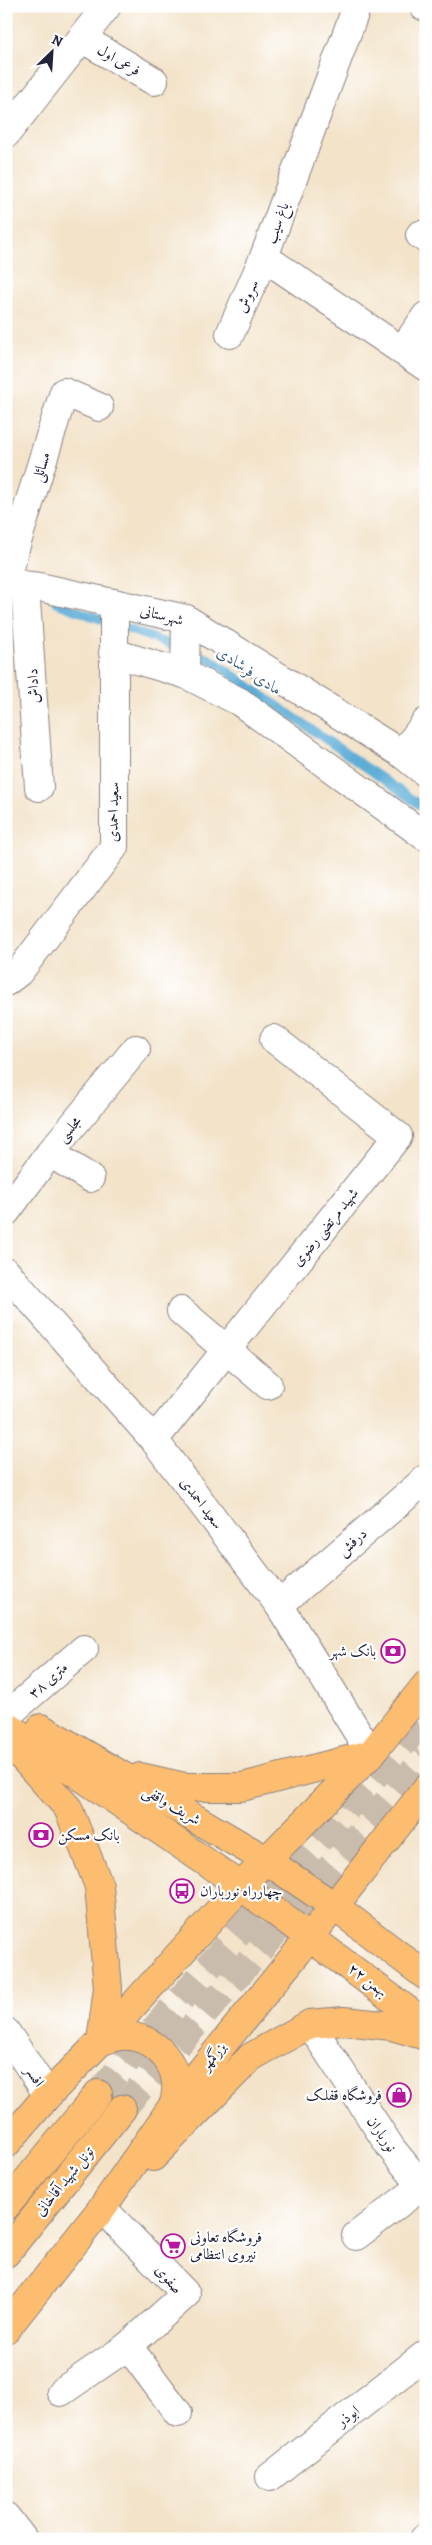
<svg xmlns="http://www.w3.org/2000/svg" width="432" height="2545" viewBox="0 0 432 2545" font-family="Alegreya,Amiri,serif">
  <rect width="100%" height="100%" fill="#fff"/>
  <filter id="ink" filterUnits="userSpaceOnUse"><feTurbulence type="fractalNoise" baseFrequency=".02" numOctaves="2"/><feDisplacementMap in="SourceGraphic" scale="10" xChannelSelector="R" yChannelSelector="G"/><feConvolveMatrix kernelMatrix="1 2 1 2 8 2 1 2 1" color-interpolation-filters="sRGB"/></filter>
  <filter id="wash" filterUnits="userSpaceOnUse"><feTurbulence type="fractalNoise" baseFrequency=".0096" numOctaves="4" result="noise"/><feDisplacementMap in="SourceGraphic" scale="20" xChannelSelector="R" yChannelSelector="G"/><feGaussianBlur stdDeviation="1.12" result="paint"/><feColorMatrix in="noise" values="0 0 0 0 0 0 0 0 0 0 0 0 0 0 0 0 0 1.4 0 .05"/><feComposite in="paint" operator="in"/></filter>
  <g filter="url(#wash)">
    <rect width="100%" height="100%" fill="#f3e3c9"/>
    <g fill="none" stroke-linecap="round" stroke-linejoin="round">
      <g stroke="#5dadd7" stroke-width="9">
        <polyline points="6,597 23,599"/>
        <polyline points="56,603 210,659 426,809"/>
      </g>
    </g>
  </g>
  <g filter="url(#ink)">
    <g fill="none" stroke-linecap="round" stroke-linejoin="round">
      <g stroke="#c9bcad" stroke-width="28" stroke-dasharray="28 14" stroke-linecap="butt">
        <polyline points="98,2094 426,1717"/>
        <polyline points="122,2109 426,1757"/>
      </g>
      <g stroke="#8a8282" stroke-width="30">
        <g id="minor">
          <polyline points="357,6 264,257 426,367"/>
          <polyline points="423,6 426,7"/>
          <polyline points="83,39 154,81"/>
          <polyline points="6,134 107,6"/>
          <polyline points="420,235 426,239"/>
          <polyline points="230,334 264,257"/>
          <polyline points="402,351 426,316"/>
          <polyline points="6,577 64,392 99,407"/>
          <polyline points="6,583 39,587 186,619 402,754 426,773"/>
          <polyline points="25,586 39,787"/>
          <polyline points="113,653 185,674 240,702 426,837"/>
          <polyline points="185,674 186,619"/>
          <polyline points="402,754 426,722"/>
          <polyline points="6,982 19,972 114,847 114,603"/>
          <polyline points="50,1153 90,1178"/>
          <polyline points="6,1212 50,1153 136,1049"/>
          <polyline points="6,1272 154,1440 279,1605 371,1754"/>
          <polyline points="181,1311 268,1385"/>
          <polyline points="154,1440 398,1136 274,1039"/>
          <polyline points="279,1605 426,1479"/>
          <polyline points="12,1711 84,1649"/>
          <polyline points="310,2024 391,2148 426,2191"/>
          <polyline points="6,2032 48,2095"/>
          <polyline points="356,2236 422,2186"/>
          <polyline points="128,2346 178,2413"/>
          <polyline points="61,2392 128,2346 186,2294 102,2208"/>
          <polyline points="270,2477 426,2354"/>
          <polyline points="6,2517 23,2539"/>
          <polyline points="424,2539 426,2537"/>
        </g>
      </g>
      <g stroke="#8a8282" stroke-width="30">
        <g id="major">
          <polyline points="6,1725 241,1886 426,2024"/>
          <polyline points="41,1728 266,1860 334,1906 426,1976"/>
          <path d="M6,1739L68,1808L99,1886L108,1988L101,2041C107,2040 114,2037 120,2036C147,2033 175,2057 176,2084C177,2091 175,2098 174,2104"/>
          <polyline points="140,1777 184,1787 242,1787 371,1754"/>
          <polyline points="6,2144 48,2095 101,2041 241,1886 371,1754 426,1685"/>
          <polyline points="153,2157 251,2057 310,2024 344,2021 392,2026 426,2036"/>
          <polyline points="6,2206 98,2094"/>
          <polyline points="6,2253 122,2109"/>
          <polyline points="6,2329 102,2208 174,2104 310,1937 426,1789"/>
        </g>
      </g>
      <use href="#minor" stroke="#fff" stroke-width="28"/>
      <use href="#major" stroke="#fcbd6f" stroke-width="28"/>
    </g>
  </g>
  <defs>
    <g id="bank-ring" transform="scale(1.25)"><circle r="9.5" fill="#fff" stroke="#b5179e" stroke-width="1.5"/><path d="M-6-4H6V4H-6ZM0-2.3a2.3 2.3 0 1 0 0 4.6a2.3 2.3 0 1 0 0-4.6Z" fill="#b5179e"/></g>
    <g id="bus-ring" transform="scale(1.25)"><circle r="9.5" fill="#fff" stroke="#b5179e" stroke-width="1.5"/><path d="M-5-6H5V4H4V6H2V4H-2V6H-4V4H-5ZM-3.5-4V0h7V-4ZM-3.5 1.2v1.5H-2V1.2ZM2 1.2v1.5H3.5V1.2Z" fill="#b5179e"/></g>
    <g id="shop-ring" transform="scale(1.25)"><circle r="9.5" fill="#fff" stroke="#b5179e" stroke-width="1.5"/><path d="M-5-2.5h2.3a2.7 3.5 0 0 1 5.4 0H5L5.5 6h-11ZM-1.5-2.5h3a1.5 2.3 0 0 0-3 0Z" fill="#b5179e"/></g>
    <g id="supermarket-ring" transform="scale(1.25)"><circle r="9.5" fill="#fff" stroke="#b5179e" stroke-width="1.5"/><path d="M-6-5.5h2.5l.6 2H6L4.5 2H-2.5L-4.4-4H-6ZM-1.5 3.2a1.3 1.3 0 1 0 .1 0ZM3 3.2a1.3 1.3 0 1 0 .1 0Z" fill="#b5179e"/></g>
  </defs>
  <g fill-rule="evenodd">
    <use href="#bank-ring" x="393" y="1651"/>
    <use href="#bank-ring" x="41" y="1835"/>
    <use href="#bus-ring" x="182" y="1891"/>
    <use href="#shop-ring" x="399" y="2095"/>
    <use href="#supermarket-ring" x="173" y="2246"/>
  </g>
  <g text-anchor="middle" stroke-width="4.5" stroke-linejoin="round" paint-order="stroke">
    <g font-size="15" fill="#22223b" stroke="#fff">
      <text transform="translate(119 60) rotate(30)" y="5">فرعی اول</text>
      <text transform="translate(277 223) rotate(-70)" y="5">باغ سیب</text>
      <text transform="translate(247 296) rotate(-66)" y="5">سروش</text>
      <text transform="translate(41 467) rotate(-73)" y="5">مسائلی</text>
      <text transform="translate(162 615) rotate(14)" y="5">شهرستانی</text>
      <text transform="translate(33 686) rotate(-93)" y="5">داداش</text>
      <text transform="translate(113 812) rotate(-89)" y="5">سعید احمدی</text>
      <text transform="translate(69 1129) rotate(-50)" y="5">مجلسی</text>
      <text transform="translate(325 1227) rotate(-51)" y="5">شهید مرتضی رضوی</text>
      <text transform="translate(202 1503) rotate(53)" y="5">سعید احمدی</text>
      <text transform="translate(352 1542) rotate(-41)" y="5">درفش</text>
      <text transform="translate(48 1680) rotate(-41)" y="5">۳۸ متری</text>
      <text transform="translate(172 1805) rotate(30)" y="5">شریف واقفی</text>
      <text transform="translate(368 1980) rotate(37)" y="5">۲۲ بهمن</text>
      <text transform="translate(213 2056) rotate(-51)" y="5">بزرگمهر</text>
      <text transform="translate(35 2076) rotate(56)" y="5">افسر</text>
      <text transform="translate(382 2134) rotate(55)" y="5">نورباران</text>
      <text transform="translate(64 2181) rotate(-51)" y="5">تونل شهید آقاخانی</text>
      <text transform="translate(169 2279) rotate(49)" y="5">صفوی</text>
      <text transform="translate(348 2416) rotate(-38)" y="5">ابوذر</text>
    </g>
    <g font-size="15" fill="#22223b" stroke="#fff" text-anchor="start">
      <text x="376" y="1656" text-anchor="end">بانک شهر</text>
      <text x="58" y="1840">بانک مسکن</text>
      <text x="200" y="1896">چهارراه نورباران</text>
      <text x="382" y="2100" text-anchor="end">فروشگاه قفلک</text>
      <text x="190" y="2242">فروشگاه تعاونی<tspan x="190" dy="17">نیروی انتظامی</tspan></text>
    </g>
    <g font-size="16" font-style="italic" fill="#3d6181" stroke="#fff">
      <text transform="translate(250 670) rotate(34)" y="6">مادی فرشادی</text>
    </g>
  </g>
  <rect width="432" height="2545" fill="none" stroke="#fff" stroke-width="25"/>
  <g transform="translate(52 52) rotate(25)" stroke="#ffffff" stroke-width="4" paint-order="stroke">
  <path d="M0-4L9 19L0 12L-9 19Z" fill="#22223b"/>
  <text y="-8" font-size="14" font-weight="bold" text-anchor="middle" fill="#22223b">N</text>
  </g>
</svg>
